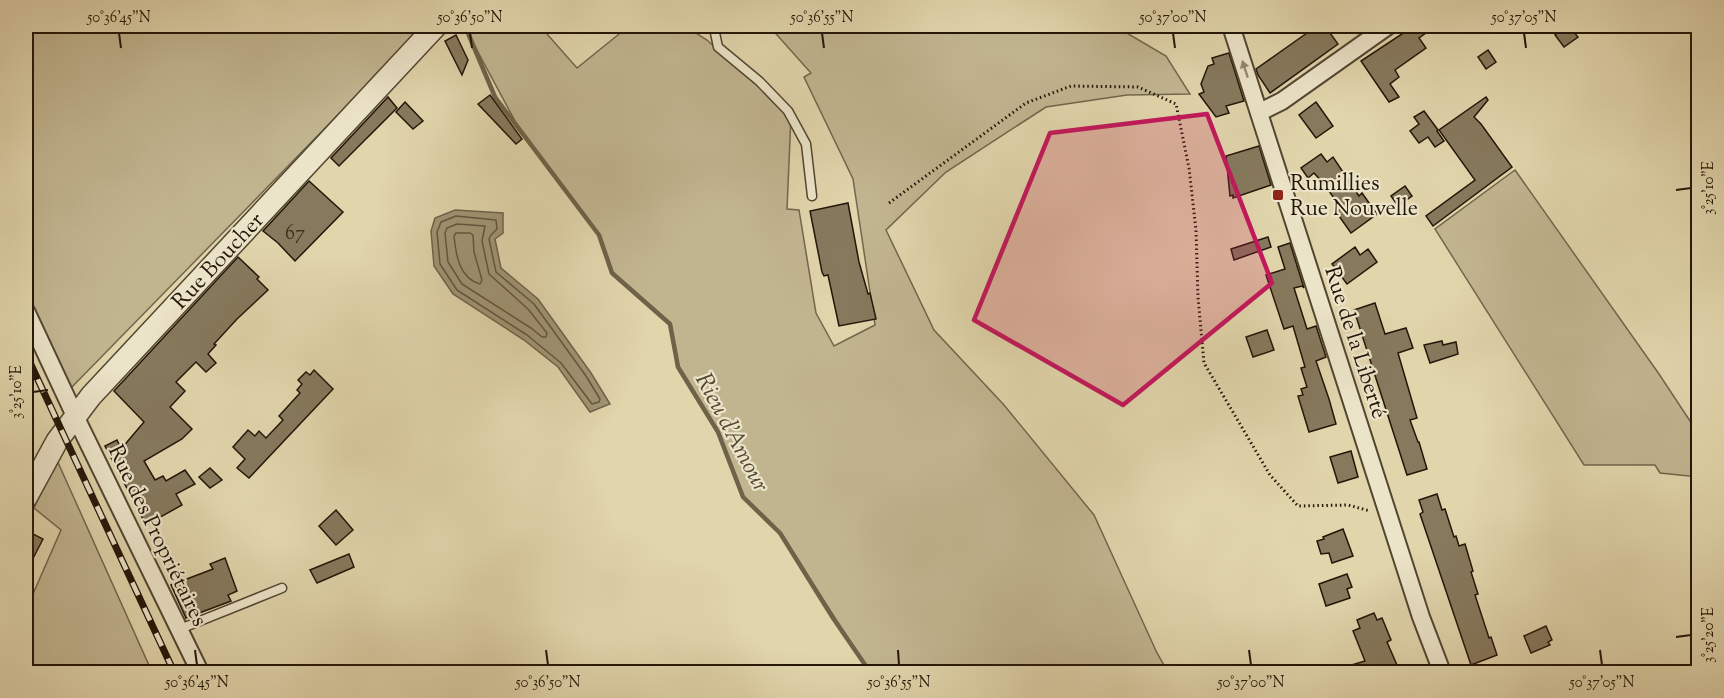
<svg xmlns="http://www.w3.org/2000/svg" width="1724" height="698" viewBox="0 0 1724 698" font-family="'Sorts Mill Goudy',serif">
  <rect width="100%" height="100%" fill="#e1d5ac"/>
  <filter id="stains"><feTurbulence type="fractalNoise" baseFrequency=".00333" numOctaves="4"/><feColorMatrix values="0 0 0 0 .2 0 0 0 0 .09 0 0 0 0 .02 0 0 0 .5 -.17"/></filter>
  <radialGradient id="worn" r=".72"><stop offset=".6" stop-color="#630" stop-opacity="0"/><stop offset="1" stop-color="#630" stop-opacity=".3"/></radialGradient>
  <g fill="#c1b590" stroke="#72664c" stroke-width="1.5">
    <polygon points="26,26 425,26 71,388 26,295"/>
    <polygon points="464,26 540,26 577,68 629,26 685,26 707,40 791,116 787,209 799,210 816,313 834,346 875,325 853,179 804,77 811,73 769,26 1115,26 1166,56 1190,94 1127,95 1046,107 946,172 886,230 934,330 1004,405 1094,515 1157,653 1168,672 870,672 780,533 743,497 715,427 678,367 670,324 612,273 599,235 522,134"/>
    <polygon points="1515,170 1659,374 1698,433 1698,477 1660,473 1655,465 1584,465 1435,229"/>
    <polygon points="56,458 152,672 32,672 26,662 26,610 61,530 34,508"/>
  </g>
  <polygon fill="#a09474" stroke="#6e6249" stroke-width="1.5" points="455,210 503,213 503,233 495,239 501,268 538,299 591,373 610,404 590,412 558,367 524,340 453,294 434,266 431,231 435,218"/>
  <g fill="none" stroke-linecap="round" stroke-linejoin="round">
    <g stroke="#62553e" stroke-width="1.5">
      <polygon points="456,216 496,220 497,229 491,235 489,239 496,272 534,304 586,376 600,399 599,402 592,404 561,363 527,335 457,290 440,264 437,232 441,222"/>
      <polygon points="457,224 485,226 482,241 489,274 528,309 547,333 546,337 542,337 531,328 462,284 448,262 445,233 447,228"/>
      <path d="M456,233H470L473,235L474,252L482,280L480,284C459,278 456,255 454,236Z"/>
    </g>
    <polyline stroke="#6e6249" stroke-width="4.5" points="465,26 495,97 599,235 612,273 670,324 678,367 718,432 743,497 780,533 833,618 870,672"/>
  </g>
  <g fill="#86795d" stroke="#231608" stroke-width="1.5">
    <polygon points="1317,26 1325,26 1338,44 1270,93 1258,75 1256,69"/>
    <polygon points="1410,26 1436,26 1419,38 1426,48 1395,70 1399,77 1390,84 1399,97 1389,102 1361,61 1402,34 1401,32"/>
    <polygon points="1567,26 1569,26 1578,37 1564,47 1555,35"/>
    <polygon points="456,35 468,60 462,75 445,41"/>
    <polygon points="1488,50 1496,62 1486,69 1478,57"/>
    <polygon points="1229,53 1244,101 1226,106 1229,113 1216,117 1199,94 1204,92 1201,84 1208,66 1214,64 1212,58"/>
    <polygon points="490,95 522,139 516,144 478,104"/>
    <polygon points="388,97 397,108 339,166 331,158"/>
    <polygon points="1486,97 1488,100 1474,117 1481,124 1512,167 1433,226 1426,216 1475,180 1439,130"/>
    <polygon points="405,102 423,121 413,129 396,112"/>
    <polygon points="1316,102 1333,126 1316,138 1299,115"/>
    <polygon points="1424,111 1438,130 1437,131 1444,141 1435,147 1428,137 1419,143 1410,131 1419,124 1414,117"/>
    <polygon points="1259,146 1271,185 1233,198 1233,195 1230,196 1226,156"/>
    <polygon points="1321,154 1327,162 1333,157 1359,196 1362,193 1377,214 1351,233 1336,212 1341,208 1324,184 1314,173 1308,178 1301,168"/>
    <polygon points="309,181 343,212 295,261 278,243 263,231"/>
    <polygon points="1405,186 1412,196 1398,206 1391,196"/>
    <polygon points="848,203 859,262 868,294 870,293 876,319 839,326 828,275 824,276 822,272 810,211"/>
    <polygon points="1268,237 1271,247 1234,260 1231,249"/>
    <polygon points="1290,243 1304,288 1302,286 1294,288 1307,329 1316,326 1326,357 1316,361 1329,399 1336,424 1309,432 1298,396 1303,395 1301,389 1307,387 1301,368 1305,367 1293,326 1284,329 1266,275 1285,269 1278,247"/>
    <polygon points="1355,247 1360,255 1368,249 1377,262 1347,284 1332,264"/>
    <polygon points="238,257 259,277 257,279 268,290 237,319 214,344 216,345 208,354 216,363 206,372 196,362 176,382 185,391 170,407 192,429 182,439 144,461 155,480 163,476 166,481 185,470 195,484 176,494 182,505 146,525 105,446 117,440 121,449 144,422 114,391"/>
    <polygon points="1375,303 1385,334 1406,328 1413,348 1398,353 1417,418 1410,420 1418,442 1419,442 1427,469 1407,475 1354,310"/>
    <polygon points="1267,330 1274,350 1253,357 1246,337"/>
    <polygon points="1442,341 1443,345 1456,342 1458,354 1430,363 1424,345"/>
    <polygon points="314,370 333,389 249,478 237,468 245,459 233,447 248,430 255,436 259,431 266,438 283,420 279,416 300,393 297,390 302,384 298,380 306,372 310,375"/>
    <polygon points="1351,451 1358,477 1338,483 1330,457"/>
    <polygon points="210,468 222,480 210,488 199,477"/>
    <polygon points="1437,494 1442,510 1445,509 1454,537 1456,536 1459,546 1465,544 1473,571 1471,572 1478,594 1475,595 1489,638 1491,637 1497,655 1471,665 1420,514 1423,512 1419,500"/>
    <polygon points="336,510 353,530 336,545 319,526"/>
    <polygon points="1343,529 1353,556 1332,563 1329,553 1321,554 1317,541 1324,539 1323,537"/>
    <polygon points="29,532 43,539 26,572 26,539"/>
    <polygon points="349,554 354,567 317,583 310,570"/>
    <polygon points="225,558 237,591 228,595 231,601 186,618 171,585 213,569 210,564"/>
    <polygon points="1347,574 1352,587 1347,589 1350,598 1326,606 1319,584"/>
    <polygon points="1374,613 1377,620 1382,618 1391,640 1387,642 1400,672 1339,672 1338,669 1365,661 1353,631 1360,628 1357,620"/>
    <polygon points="1546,626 1552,640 1548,642 1550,645 1531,653 1524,636"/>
  </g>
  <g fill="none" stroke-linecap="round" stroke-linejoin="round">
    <g stroke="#524631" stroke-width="11">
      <g id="service">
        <polyline points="715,26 714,28 718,47 759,81 788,111 806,144 812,196"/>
        <polyline points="180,629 282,588"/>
      </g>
    </g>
    <g stroke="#524631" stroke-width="20">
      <g id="minor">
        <polyline points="1231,26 1421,617 1442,672"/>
        <polyline points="1260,112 1282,101 1388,26"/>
        <polyline points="26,311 76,418 200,672"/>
      </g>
    </g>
    <g stroke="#524631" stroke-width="24">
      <polyline id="tertiary" points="26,498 57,441 91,396 436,26"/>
    </g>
    <polyline stroke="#231608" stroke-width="3" stroke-dasharray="1.5 3" stroke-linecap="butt" points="889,203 1026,103 1071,86 1138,87 1176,104 1189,168 1196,230 1198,297 1204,363 1270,475 1298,506 1348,505 1370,511"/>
    <use href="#service" stroke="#ece4c9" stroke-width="8"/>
    <use href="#minor" stroke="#ece4c9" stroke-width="16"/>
    <use href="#tertiary" stroke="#ece4c9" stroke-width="21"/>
    <g stroke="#231608" stroke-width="7">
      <polyline id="rail" points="26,354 174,672"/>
    </g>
    <use href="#rail" stroke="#ece4c9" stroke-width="4.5" stroke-dasharray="14" stroke-linecap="butt"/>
  </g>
  <defs><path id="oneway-solid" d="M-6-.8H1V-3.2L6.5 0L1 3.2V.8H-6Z" transform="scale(1.5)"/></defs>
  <use fill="#928772" href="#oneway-solid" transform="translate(1245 69) rotate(-108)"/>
  <path fill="#c2185b" fill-opacity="0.2" stroke="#c2185b" stroke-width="4.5" stroke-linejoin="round" d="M1207,114L1272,283L1123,405L974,320L1050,133Z"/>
  <path fill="none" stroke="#231608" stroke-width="2" d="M119,33L121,48M470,33L472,48M822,33L824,48M1173,33L1175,48M1524,33L1526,48M1676,190L1691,188M33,392L48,390M1676,637L1691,635M195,650L197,665M546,650L548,665M898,650L899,665M1249,650L1251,665M1600,650L1602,665"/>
  <rect fill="#8f2418" stroke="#ece4c9" stroke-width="2" x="1272" y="189" width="12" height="12" rx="3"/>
  <g text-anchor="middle" stroke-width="4.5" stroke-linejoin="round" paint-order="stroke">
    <g font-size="20" fill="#3c2f1d">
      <text x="295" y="239">67</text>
    </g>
    <g font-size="22" fill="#231608" stroke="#ece4c9" text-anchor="start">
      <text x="1290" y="190">Rumillies<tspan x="1290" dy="25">Rue Nouvelle</tspan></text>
    </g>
    <g font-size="22" fill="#231608" stroke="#ece4c9">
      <text transform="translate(217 260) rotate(-47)" y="8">Rue Boucher</text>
      <text transform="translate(1357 342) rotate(72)" y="8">Rue de la Liberté</text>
      <text transform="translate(159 535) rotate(64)" y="8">Rue des Propriétaires</text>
    </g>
    <g font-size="24" font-style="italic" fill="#554833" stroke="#ece4c9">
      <text transform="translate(733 432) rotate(62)" y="8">Rieu d'Amour</text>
    </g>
  </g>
  <rect width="1724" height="698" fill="none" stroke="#e1d5ac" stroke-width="66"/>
  <rect x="33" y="33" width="1658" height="632" fill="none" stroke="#231608" stroke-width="2"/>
  <g font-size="15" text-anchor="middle" fill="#231608">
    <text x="119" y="22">50°36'45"N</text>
    <text x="470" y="22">50°36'50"N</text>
    <text x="822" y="22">50°36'55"N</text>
    <text x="1173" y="22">50°37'00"N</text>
    <text x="1524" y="22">50°37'05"N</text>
    <text transform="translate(1708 188) rotate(-90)" y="5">3°25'10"E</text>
    <text transform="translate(16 392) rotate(-90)" y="5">3°25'10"E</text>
    <text transform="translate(1708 635) rotate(-90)" y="5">3°25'20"E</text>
    <text x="197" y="687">50°36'45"N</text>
    <text x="548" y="687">50°36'50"N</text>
    <text x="899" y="687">50°36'55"N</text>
    <text x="1251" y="687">50°37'00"N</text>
    <text x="1602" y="687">50°37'05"N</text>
  </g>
  <rect width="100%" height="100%" filter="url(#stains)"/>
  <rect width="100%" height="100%" fill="url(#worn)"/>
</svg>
